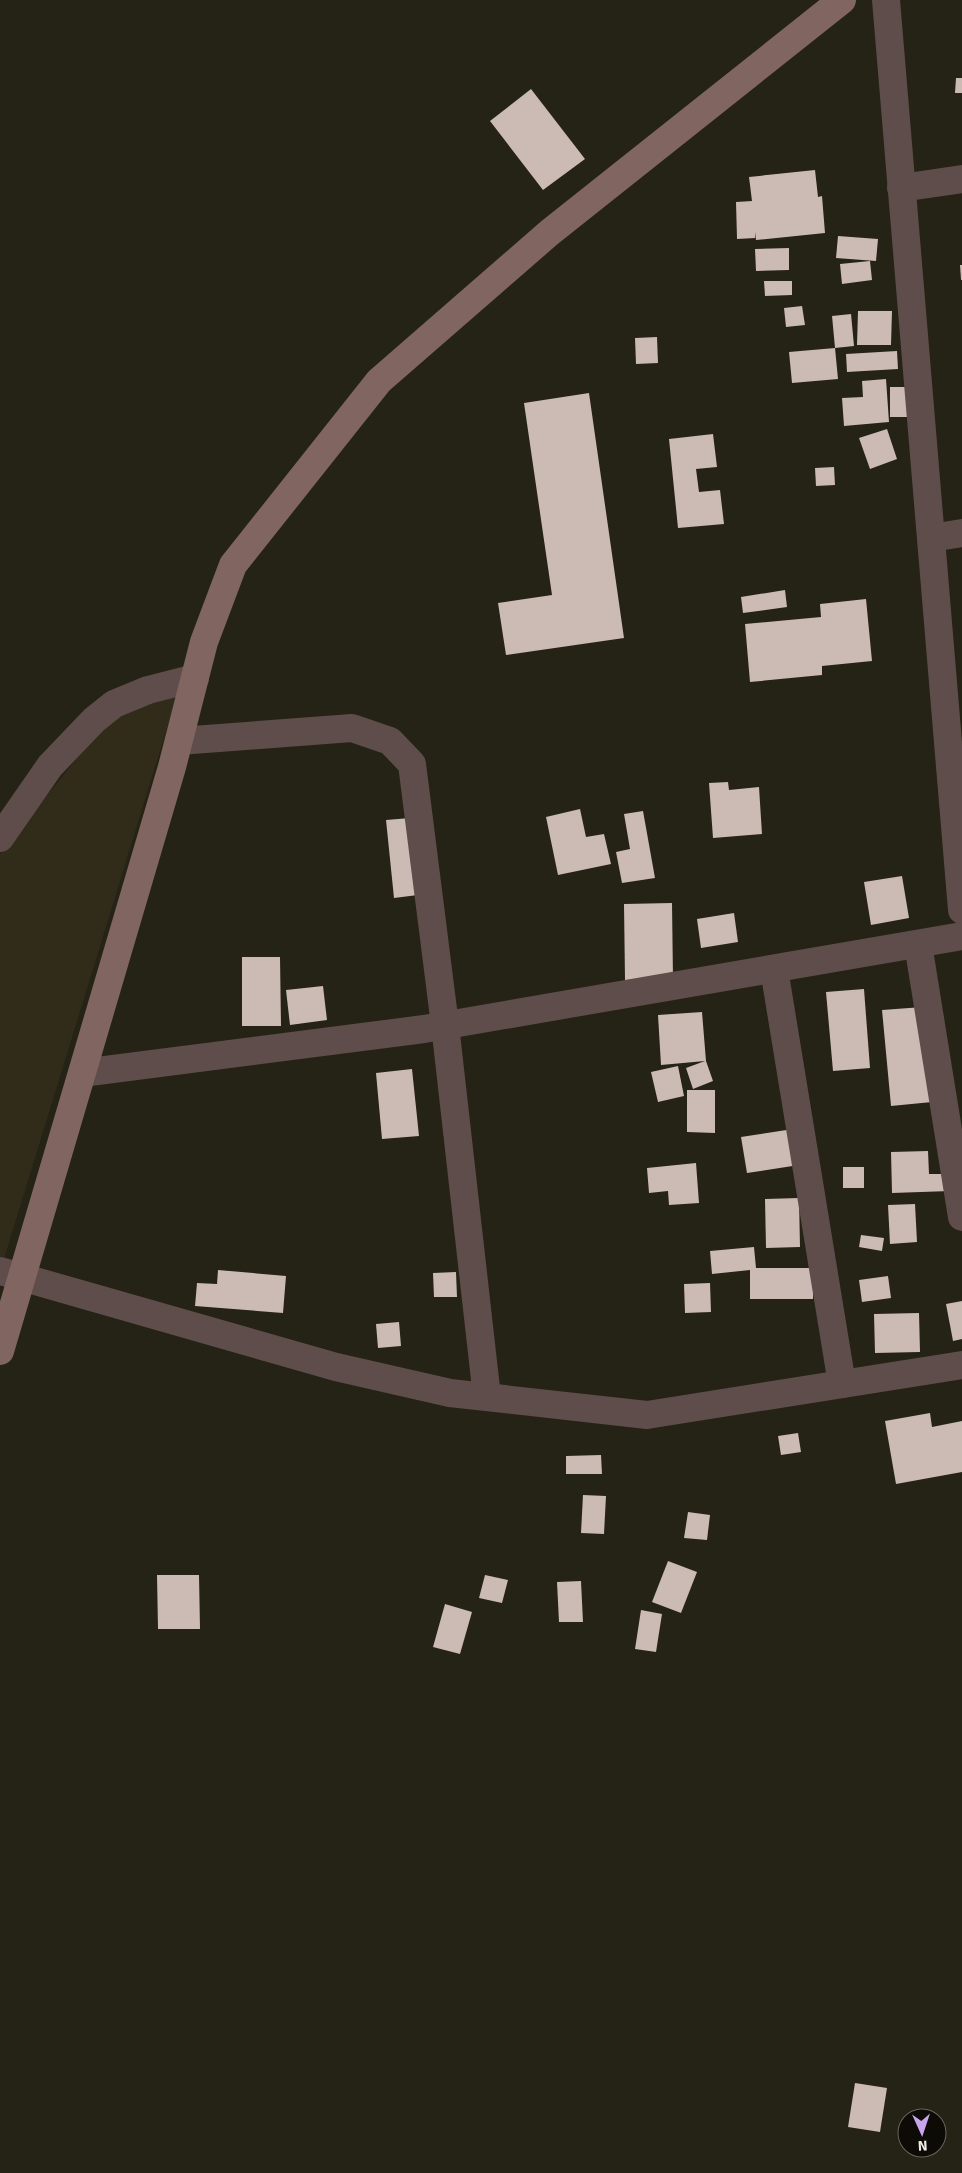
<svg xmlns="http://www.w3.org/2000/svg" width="962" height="2173" viewBox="0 0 962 2173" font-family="Signika,sans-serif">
  <rect width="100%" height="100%" fill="#252216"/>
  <polygon fill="#302c19" points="179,689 0,1272 0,854 114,712"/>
  <g fill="#ccbab4">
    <polygon points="956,78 962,78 962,93 955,93"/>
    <polygon points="531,89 585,159 543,190 490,121"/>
    <polygon points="815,170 818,197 822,196 825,233 756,240 755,232 755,238 737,239 736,202 752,201 749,177"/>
    <polygon points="838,236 878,239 876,261 836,258"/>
    <polygon points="789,248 789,270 756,271 755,249"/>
    <polygon points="870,261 872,280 842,284 840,264"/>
    <polygon points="960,265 962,265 962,280 961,280"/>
    <polygon points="764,281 792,281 792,295 765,296"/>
    <polygon points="802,306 805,325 786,327 784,308"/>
    <polygon points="858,311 892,311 891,345 857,345"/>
    <polygon points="851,314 854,346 835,348 832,316"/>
    <polygon points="657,337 658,363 636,364 635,338"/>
    <polygon points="835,348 838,379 792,383 789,352"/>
    <polygon points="897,351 898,369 847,372 846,354"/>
    <polygon points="886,379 889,422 844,426 842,398 863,397 862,381"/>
    <rect x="890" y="387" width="24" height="30"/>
    <polygon points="589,393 624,638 506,655 498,603 552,595 524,403"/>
    <polygon points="887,429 897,459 870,469 859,438"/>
    <polygon points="713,434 717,467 696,469 699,492 720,490 724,524 678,528 669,439"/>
    <polygon points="834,467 835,485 816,486 815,468"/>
    <polygon points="785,590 787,607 743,613 741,597"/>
    <polygon points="866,599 872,661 822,666 822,675 750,682 745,624 821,617 820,604"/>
    <polygon points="728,782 729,790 759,787 762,834 713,838 709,783"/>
    <polygon points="580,809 586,837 604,834 611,864 558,875 546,817"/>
    <polygon points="643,811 655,878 622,883 616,852 630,849 624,814"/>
    <polygon points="410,818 418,895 394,898 386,820"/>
    <polygon points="902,876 909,918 871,925 864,882"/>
    <polygon points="672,903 673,979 625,980 624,904"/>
    <polygon points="734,913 738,942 701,948 697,919"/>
    <polygon points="242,957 280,957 281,1026 242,1026"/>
    <polygon points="323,986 327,1020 290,1025 286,990"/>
    <polygon points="864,989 870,1068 833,1071 826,992"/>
    <polygon points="923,1007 932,1102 891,1106 882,1010"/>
    <polygon points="702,1012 706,1061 713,1081 693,1089 686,1068 705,1061 661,1065 658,1015"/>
    <polygon points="678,1066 684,1096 658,1102 651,1072"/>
    <polygon points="412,1069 419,1136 382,1139 376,1073"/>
    <polygon points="687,1090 715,1090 715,1133 687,1132"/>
    <polygon points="793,1129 799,1165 747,1173 741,1137"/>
    <polygon points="928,1151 929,1174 949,1174 950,1191 892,1193 891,1152"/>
    <polygon points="696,1163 699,1203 669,1205 668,1191 649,1193 647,1168"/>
    <rect x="843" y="1167" width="21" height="21"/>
    <polygon points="799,1198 800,1247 766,1248 765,1199"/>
    <polygon points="915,1204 917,1242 890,1244 888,1205"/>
    <polygon points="861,1235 884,1238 882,1251 859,1247"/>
    <polygon points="754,1247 756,1268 813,1268 813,1299 750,1299 750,1270 712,1274 710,1251"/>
    <polygon points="218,1270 286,1276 283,1313 195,1306 197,1283 217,1284"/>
    <polygon points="456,1272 457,1297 434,1297 433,1273"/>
    <polygon points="888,1276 891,1298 862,1302 859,1280"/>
    <polygon points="710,1283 711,1312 685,1313 684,1284"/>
    <polygon points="962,1301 962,1339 953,1341 946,1304"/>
    <polygon points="919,1313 920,1352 875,1353 874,1314"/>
    <polygon points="399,1322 401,1346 378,1348 376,1324"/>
    <polygon points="930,1413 932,1427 962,1421 962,1472 896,1484 885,1421"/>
    <polygon points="798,1433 801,1452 781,1455 778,1436"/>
    <polygon points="601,1455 602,1474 566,1474 566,1456"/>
    <polygon points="583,1495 606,1496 604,1534 581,1533"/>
    <polygon points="688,1512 710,1515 707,1540 684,1538"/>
    <polygon points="668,1561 697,1572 681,1613 652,1602"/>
    <polygon points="157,1575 199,1575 200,1629 158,1629"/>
    <polygon points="485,1575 508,1580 502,1603 479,1598"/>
    <polygon points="581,1581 583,1622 559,1622 557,1582"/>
    <polygon points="445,1604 472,1612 460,1654 433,1647"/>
    <polygon points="641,1610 662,1614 656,1652 635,1649"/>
    <polygon points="855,2083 887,2088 880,2132 848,2127"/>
  </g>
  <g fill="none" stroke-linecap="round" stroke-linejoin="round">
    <g stroke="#5e4d4a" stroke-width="28">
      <polyline points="886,0 962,910"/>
      <polyline points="901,188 962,179"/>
      <polyline points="931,538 962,533"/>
      <polyline points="179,741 352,728 390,741 412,764 445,1025 487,1397"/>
      <polyline points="0,838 50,766 94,720 114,704 148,690 195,678"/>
      <polyline points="918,944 962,1217"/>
      <polyline points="774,969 842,1384"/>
      <polyline points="82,1073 424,1029 962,936"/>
      <polyline points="0,1271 336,1367 450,1393 647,1415 962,1365"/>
    </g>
    <polyline stroke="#806561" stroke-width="28" points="0,1351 172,767 204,642 233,565 379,381 549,233 842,0"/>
  </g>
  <g transform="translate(922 2133) rotate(177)"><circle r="24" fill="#0d0b06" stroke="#67655f"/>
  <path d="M0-4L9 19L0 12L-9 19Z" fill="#c9a5ee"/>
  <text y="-8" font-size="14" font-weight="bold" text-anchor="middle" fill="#eeece4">N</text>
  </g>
</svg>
